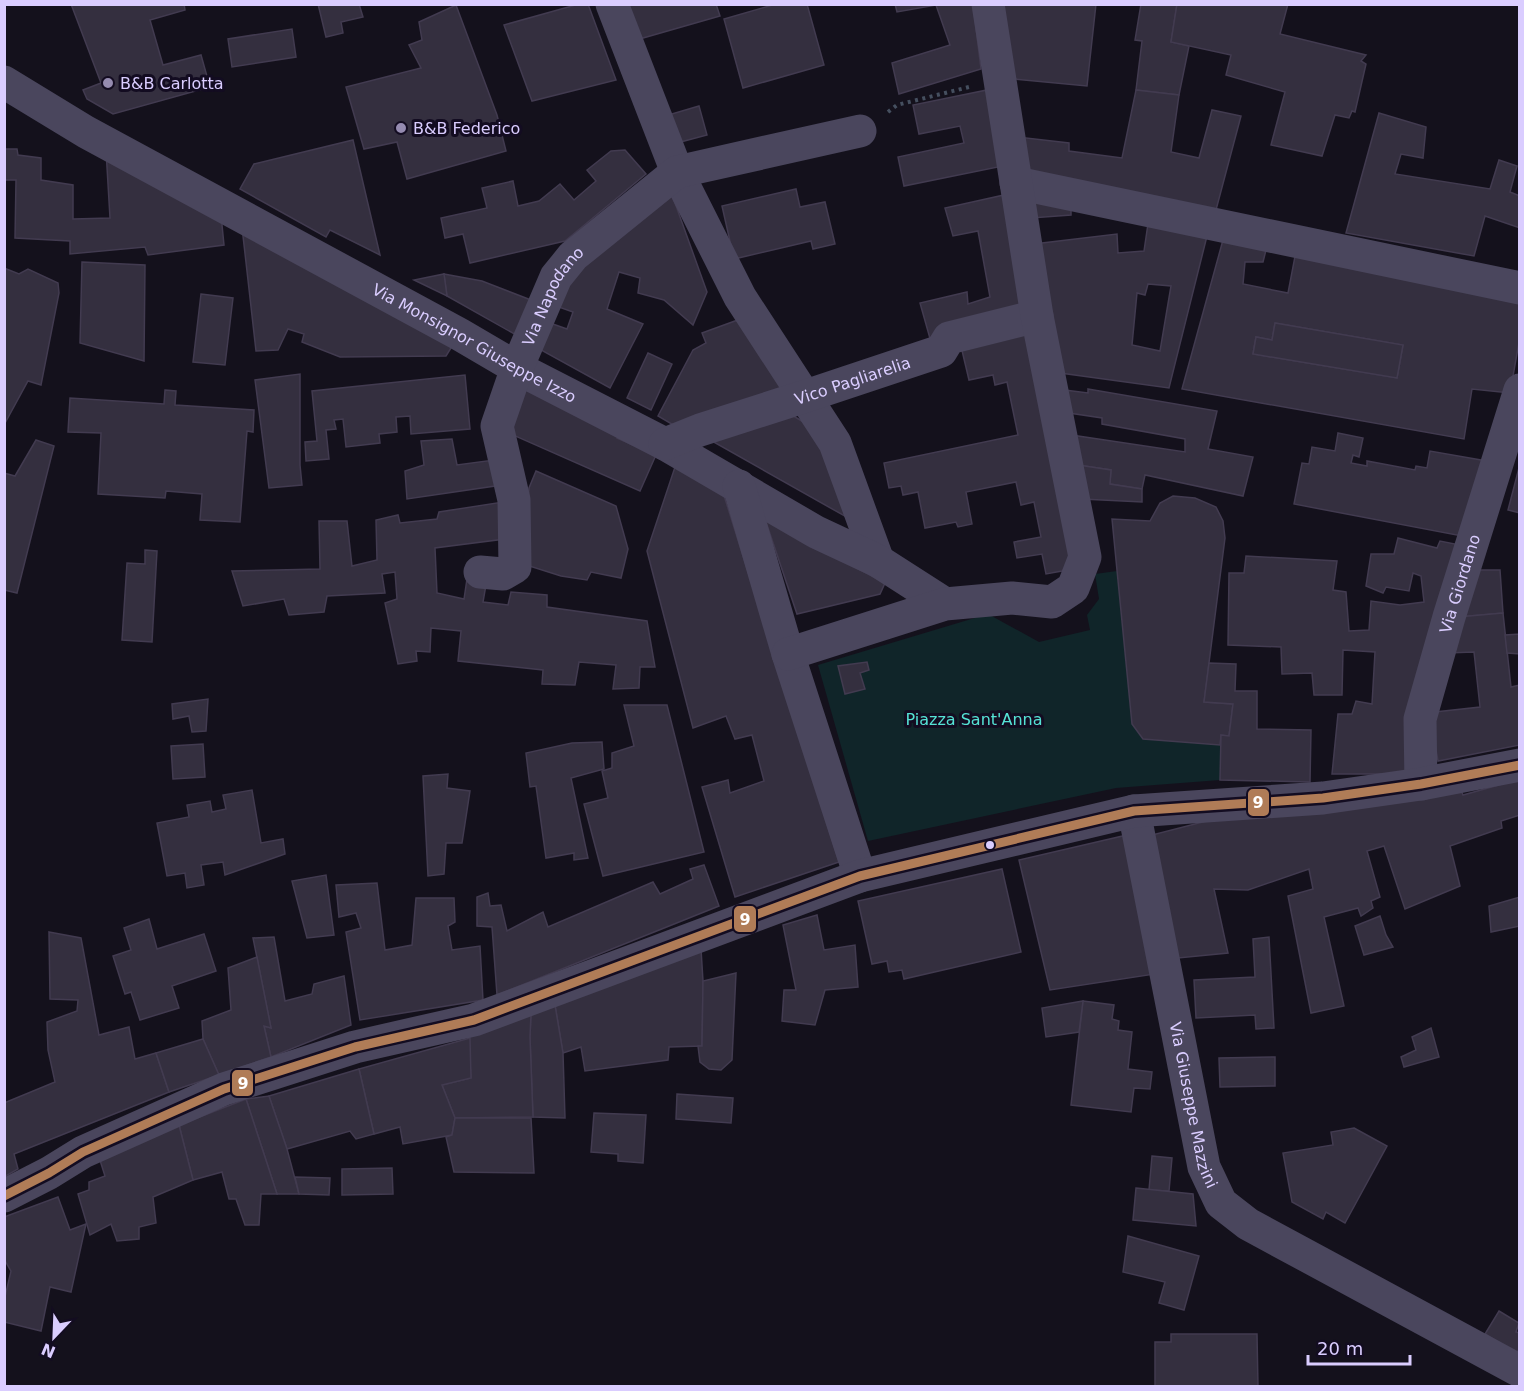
<svg xmlns="http://www.w3.org/2000/svg" width="1524" height="1391" viewBox="0 0 1524 1391" font-family="'DejaVu Sans',sans-serif">
  <rect width="100%" height="100%" fill="#14111c"/>
  <polygon fill="#102529" points="1117,571 1132,724 1143,739 1220,745 1220,780 1116,788 868,841 818,665 988,614 1039,642 1090,630 1087,615 1099,599 1095,574"/>
  <g fill="#342f3f" stroke="#423b50" stroke-width="1.5" fill-rule="evenodd">
    <polygon points="71,4 184,4 185,10 150,20 163,65 201,55 210,87 113,114 87,99 83,90 101,83"/>
    <polygon points="318,4 359,4 363,17 341,22 343,33 326,37"/>
    <polygon points="579,4 588,4 616,80 532,101 504,25"/>
    <polygon points="623,4 716,4 720,16 636,40"/>
    <polygon points="776,4 807,4 824,65 743,88 724,19"/>
    <polygon points="895,4 973,4 981,69 899,94 892,63 950,45 936,5 897,12"/>
    <polygon points="995,4 1096,4 1087,86 1004,78"/>
    <polygon points="1141,4 1177,4 1171,42 1189,46 1179,95 1136,90 1142,41 1135,40"/>
    <polygon points="1177,4 1288,4 1280,34 1366,55 1361,61 1366,64 1355,112 1352,111 1349,118 1335,115 1322,156 1271,145 1285,92 1226,75 1231,55 1171,42"/>
    <polygon points="456,5 497,115 506,151 407,179 397,142 364,149 346,87 421,68 409,45 422,40 419,22"/>
    <polygon points="292,29 296,57 232,67 228,39"/>
    <polygon points="987,90 1003,166 904,186 898,157 964,143 960,126 919,134 913,105"/>
    <polygon points="1136,90 1179,95 1171,152 1199,158 1212,110 1241,116 1216,210 1025,178 1018,137 1069,143 1069,151 1122,158"/>
    <polygon points="699,106 707,135 673,144 665,116"/>
    <polygon points="1379,113 1426,127 1423,158 1401,154 1395,174 1490,189 1499,160 1517,166 1510,192 1520,196 1520,228 1485,216 1474,256 1346,233"/>
    <polygon points="353,140 380,255 330,230 326,237 240,189 254,164"/>
    <polygon points="4,149 17,149 18,155 41,158 41,180 73,185 73,219 110,218 106,150 221,215 224,245 148,255 145,247 70,254 70,241 15,238 16,180 4,180"/>
    <polygon points="625,150 646,174 565,241 470,263 463,234 445,238 441,218 487,208 482,188 513,181 518,206 539,201 560,184 574,200 596,181 587,170 611,151"/>
    <polygon points="670,189 707,292 693,325 664,300 638,293 640,278 619,272 607,309 643,324 610,388 541,350 550,323 567,329 573,312 553,305 607,231"/>
    <polygon points="796,189 800,207 825,202 835,244 813,249 811,241 734,259 722,206"/>
    <polygon points="1028,193 1071,203 1071,215 1031,218"/>
    <polygon points="1004,195 1022,306 931,342 920,303 967,292 968,304 990,297 978,231 953,236 945,208"/>
    <path d="M1149,217L1209,228L1169,388L1053,372L1034,244L1117,234L1118,253L1144,251ZM1148,284L1171,286L1160,351L1132,345L1137,293L1145,295Z"/>
    <polygon points="242,227 456,340 446,356 340,357 302,342 304,334 288,329 278,350 256,351"/>
    <path d="M1226,229L1269,238L1263,262H1245L1243,284L1288,293L1297,246L1520,297V337L1510,393L1472,389L1464,439L1182,389ZM1275,323L1403,345L1397,378L1253,354L1256,337L1272,340Z"/>
    <polygon points="82,262 145,265 144,361 80,343"/>
    <polygon points="4,268 19,274 28,269 58,283 59,293 41,385 28,381 4,425"/>
    <polygon points="444,274 482,281 531,300 518,336 447,296"/>
    <polygon points="444,274 447,296 414,280"/>
    <polygon points="201,294 233,298 225,365 193,362"/>
    <polygon points="746,317 793,385 680,429 658,416 693,350 706,343 702,333"/>
    <polygon points="1275,323 1403,345 1397,378 1253,354 1256,337 1272,340"/>
    <polygon points="1029,327 1075,560 1062,571 1046,574 1042,554 1017,558 1014,542 1041,537 1034,502 1021,505 1016,482 966,492 972,524 958,527 956,522 925,528 918,492 903,495 901,486 889,488 884,463 1018,435 1007,382 995,385 993,375 969,380 960,342"/>
    <polygon points="648,353 672,364 651,410 627,398"/>
    <polygon points="300,374 300,465 302,485 269,488 255,380"/>
    <polygon points="465,375 470,429 411,434 410,416 396,417 397,432 379,434 380,443 346,447 343,419 334,420 336,429 326,430 329,459 306,461 305,442 317,441 312,391"/>
    <polygon points="523,389 622,426 617,438 656,455 640,491 504,431"/>
    <polygon points="1088,389 1217,411 1208,449 1253,457 1243,496 1145,475 1142,489 1110,484 1111,470 1078,465 1071,435 1185,452 1185,439 1102,424 1102,418 1069,413 1064,390 1088,393"/>
    <polygon points="165,390 176,391 175,405 254,410 253,432 247,431 240,522 200,520 202,494 166,491 165,498 98,494 101,433 68,432 70,398 164,404"/>
    <polygon points="787,412 823,434 850,519 703,436"/>
    <polygon points="1338,433 1363,438 1359,457 1353,455 1351,463 1367,466 1367,461 1415,470 1416,466 1427,468 1430,451 1481,460 1489,470 1467,537 1294,504 1302,463 1309,464 1312,447 1335,451"/>
    <polygon points="452,439 457,465 494,460 495,486 407,499 405,471 424,465 421,441"/>
    <polygon points="36,440 54,446 17,593 4,590 4,473 15,476"/>
    <polygon points="676,464 722,489 839,862 735,897 702,787 728,780 730,793 764,781 752,735 735,739 726,716 693,728 647,551"/>
    <polygon points="1520,464 1520,513 1508,510"/>
    <polygon points="1078,465 1111,470 1110,484 1142,489 1142,502 1082,499"/>
    <polygon points="536,471 616,506 628,549 621,578 591,572 587,580 561,576 523,564 529,488"/>
    <polygon points="1173,496 1195,498 1216,507 1223,521 1225,538 1204,702 1233,704 1229,736 1221,735 1220,745 1143,739 1132,724 1112,519 1150,521 1160,503"/>
    <polygon points="503,502 505,539 435,548 437,593 464,599 467,579 487,579 483,602 508,605 511,592 547,595 547,607 647,621 655,667 640,667 639,688 613,689 616,665 579,662 575,685 542,684 543,670 458,661 461,631 431,628 430,652 416,651 417,661 398,664 385,603 397,599 395,572 382,574 385,593 327,596 324,612 289,615 284,599 243,606 232,571 320,569 319,521 347,521 352,566 377,560 376,520 398,515 400,523 437,519 439,512"/>
    <polygon points="765,519 885,583 880,594 797,614"/>
    <polygon points="1398,538 1437,548 1440,541 1465,546 1406,774 1332,774 1338,714 1352,714 1356,701 1372,704 1375,652 1343,650 1342,695 1314,695 1312,673 1282,674 1281,647 1228,645 1229,573 1244,573 1246,556 1337,561 1333,590 1346,592 1349,631 1369,630 1371,601 1400,605 1424,602 1421,576 1413,573 1409,591 1386,587 1383,593 1366,586 1371,554 1394,554"/>
    <polygon points="145,550 157,551 152,642 122,640 127,563 145,564"/>
    <polygon points="1474,570 1500,570 1503,613 1458,617"/>
    <polygon points="1503,613 1511,687 1520,685 1520,745 1438,761 1431,722 1435,712 1480,707 1474,652 1447,653 1458,617"/>
    <polygon points="1520,634 1520,654 1507,653 1505,635"/>
    <polygon points="867,662 869,670 860,673 865,689 845,694 838,666"/>
    <polygon points="1209,663 1236,664 1235,691 1257,691 1257,729 1311,730 1310,782 1220,780 1221,735 1229,736 1233,704 1204,702"/>
    <polygon points="208,699 206,731 192,732 189,716 173,719 172,704"/>
    <polygon points="624,705 667,705 704,852 603,876 584,804 608,798 602,771 612,768 612,753 634,746"/>
    <polygon points="602,742 604,769 571,778 588,858 574,860 574,853 546,858 536,786 530,787 526,753 572,743"/>
    <polygon points="203,744 205,777 173,779 171,746"/>
    <polygon points="448,774 447,788 470,791 462,843 446,843 444,874 428,876 423,776"/>
    <polygon points="1520,779 1520,815 1501,821 1502,828 1450,846 1460,886 1405,909 1384,846 1367,851 1380,897 1371,901 1373,908 1361,916 1358,908 1324,917 1344,1006 1311,1013 1288,896 1313,889 1309,869 1248,890 1214,889 1228,953 1178,958 1152,835 1230,815 1459,785 1463,795"/>
    <polygon points="252,790 261,843 283,839 285,854 225,875 223,862 201,865 204,885 187,888 185,873 167,876 157,823 189,817 187,805 210,801 212,812 226,809 223,795"/>
    <polygon points="1127,835 1155,974 1050,990 1019,860"/>
    <polygon points="704,865 719,906 497,995 492,927 477,926 477,897 488,893 490,906 501,905 507,931 543,912 548,927 653,882 660,894 693,879 690,869"/>
    <polygon points="1002,869 1021,952 904,979 902,970 889,972 887,961 872,964 858,901"/>
    <polygon points="326,875 334,935 307,938 292,881"/>
    <polygon points="377,883 385,950 412,945 416,898 454,898 455,922 448,926 452,950 480,946 483,1000 360,1020 346,932 361,928 356,913 339,917 336,885"/>
    <polygon points="1520,897 1520,926 1491,932 1489,906"/>
    <polygon points="817,915 824,950 855,945 858,987 825,990 815,1025 782,1021 784,990 796,990 783,925"/>
    <polygon points="1380,916 1386,935 1393,947 1364,955 1355,926"/>
    <polygon points="149,919 157,949 204,934 216,971 172,986 179,1008 140,1020 131,992 125,994 113,956 131,950 124,928"/>
    <polygon points="49,932 81,938 99,1035 129,1027 135,1059 156,1053 169,1092 14,1154 18,1169 4,1177 4,1103 55,1082 48,1050 47,1022 77,1011 78,1000 50,999"/>
    <polygon points="274,937 285,1001 312,994 314,984 344,976 351,1025 271,1057 264,1026 271,1028 253,938"/>
    <polygon points="1269,937 1274,1028 1256,1029 1255,1015 1196,1018 1194,980 1255,977 1253,939"/>
    <polygon points="701,949 703,981 702,1046 669,1047 668,1060 585,1071 581,1047 563,1053 555,1005"/>
    <polygon points="257,957 271,1028 264,1026 271,1057 219,1075 203,1039 202,1021 231,1010 228,968"/>
    <polygon points="736,973 732,1060 721,1070 709,1069 700,1062 698,1046 702,1046 703,981"/>
    <polygon points="1083,1001 1114,1005 1112,1019 1119,1021 1118,1030 1132,1032 1128,1069 1152,1072 1150,1089 1134,1088 1131,1112 1071,1105"/>
    <polygon points="1083,1001 1079,1032 1046,1037 1042,1008"/>
    <polygon points="555,1005 563,1053 565,1118 533,1117 530,1037 531,1014"/>
    <polygon points="531,1014 530,1037 533,1117 455,1118 442,1085 471,1078 468,1029"/>
    <polygon points="1431,1028 1439,1057 1404,1067 1401,1057 1416,1050 1412,1037"/>
    <polygon points="470,1038 471,1078 442,1085 455,1118 452,1135 403,1144 400,1127 374,1134 359,1069"/>
    <polygon points="203,1039 219,1075 169,1092 156,1053"/>
    <polygon points="1275,1057 1275,1086 1220,1087 1219,1058"/>
    <polygon points="359,1069 374,1134 356,1139 350,1131 287,1149 269,1096"/>
    <polygon points="677,1094 733,1098 731,1123 676,1119"/>
    <polygon points="269,1096 287,1149 299,1194 277,1194 246,1099"/>
    <polygon points="246,1099 277,1194 261,1194 259,1225 245,1225 236,1199 229,1199 222,1172 193,1180 179,1125"/>
    <polygon points="594,1113 646,1115 643,1163 618,1161 618,1154 591,1152"/>
    <polygon points="455,1118 531,1118 534,1173 454,1172 446,1137 452,1135"/>
    <polygon points="179,1125 193,1180 153,1197 156,1223 139,1227 139,1239 117,1241 111,1224 90,1235 78,1194 89,1190 89,1182 105,1176 98,1154"/>
    <polygon points="1354,1128 1387,1146 1345,1223 1326,1212 1323,1219 1292,1202 1283,1153 1333,1145 1331,1132"/>
    <polygon points="1152,1156 1172,1158 1169,1191 1149,1190"/>
    <polygon points="392,1168 393,1194 342,1195 342,1169"/>
    <polygon points="295,1177 330,1178 329,1195 299,1194"/>
    <polygon points="1136,1188 1193,1194 1196,1226 1133,1220"/>
    <polygon points="58,1197 70,1230 86,1224 71,1292 50,1287 41,1331 4,1322 4,1301 11,1271 4,1259 4,1217"/>
    <polygon points="1128,1236 1199,1256 1184,1310 1159,1303 1165,1282 1123,1272"/>
    <polygon points="1499,1311 1519,1323 1516,1332 1520,1333 1520,1349 1516,1353 1485,1334"/>
    <polygon points="1171,1334 1257,1334 1258,1386 1155,1386 1155,1342 1171,1342"/>
  </g>
  <g fill="none" stroke-linecap="round" stroke-linejoin="round">
    <polyline stroke="#454f5f" stroke-width="4" stroke-dasharray="3 4.5" stroke-linecap="butt" points="888,112 897,105 969,87"/>
    <g stroke="#4a465d" stroke-width="33">
      <polyline points="612,4 677,172 740,297 835,443 878,561"/>
      <path id="s1" d="M4,82L86,132L459,334L517,368L665,444L816,532L878,561L945,604"/>
      <polyline points="1016,183 1520,288"/>
      <path id="s2" d="M665,444L700,430L806,396L941,351L949,338L1037,316"/>
      <polyline points="739,486 788,654 860,876"/>
      <path id="s3" d="M480,572L503,574L515,567L514,500L497,426L517,368L556,277L573,256L677,172L860,131"/>
      <polyline points="788,654 945,604 1012,598 1052,602 1073,588 1085,557 1037,316 988,4"/>
      <path id="s4" d="M1421,784L1420,719L1449,617L1520,390"/>
      <path id="s5" d="M1134,811L1204,1167L1221,1203L1248,1224L1520,1371"/>
      <polyline points="4,1196 49,1173 83,1152 224,1089 355,1047 474,1020 860,876 1134,811 1323,798 1421,784 1520,765"/>
    </g>
    <g stroke="#130c21" stroke-width="14">
      <polyline id="bus-1" points="4,1196 49,1173 83,1152 224,1089 355,1047 474,1020 860,876 1134,811 1323,798 1421,784 1520,765"/>
    </g>
    <use href="#bus-1" stroke="#b07c57" stroke-width="9"/>
  </g>
  <g fill="#958bb0" stroke="#130c21" stroke-width="2">
    <circle cx="108" cy="83" r="6"/>
    <circle cx="401" cy="128" r="6"/>
  </g>
  <circle fill="#dacdff" stroke="#130c21" stroke-width="2" cx="990" cy="845" r="5"/>
  <g text-anchor="middle" stroke-width="6" stroke-linejoin="round" paint-order="stroke">
    <g font-size="16" fill="#dacdff" stroke="#130c21" text-anchor="start">
      <text x="120" y="89">B&amp;B Carlotta</text>
      <text x="413" y="134">B&amp;B Federico</text>
    </g>
    <g font-size="16" fill="#dacdff" stroke="#130c21">
      <text dy="6" stroke="none"><textPath href="#s3" startOffset="322">Via Napodano</textPath></text>
      <text dy="6" stroke="none"><textPath href="#s1" startOffset="538">Via Monsignor Giuseppe Izzo</textPath></text>
      <text dy="6" stroke="none"><textPath href="#s2" startOffset="198">Vico Pagliarelia</textPath></text>
      <text dy="6" stroke="none"><textPath href="#s4" startOffset="206">Via Giordano</textPath></text>
      <text dy="6" stroke="none"><textPath href="#s5" startOffset="300">Via Giuseppe Mazzini</textPath></text>
    </g>
    <g font-size="16" fill="#55e2d5" stroke="#130c21">
      <text x="974" y="725">Piazza Sant'Anna</text>
    </g>
  </g>
  <g stroke="#130c21" stroke-width="2">
    <rect x="1247" y="788" width="23" height="29" rx="6" fill="#b07c57"/>
    <rect x="733" y="905" width="24" height="28" rx="6" fill="#b07c57"/>
    <rect x="231" y="1069" width="23" height="28" rx="6" fill="#b07c57"/>
  </g>
  <g font-size="16" text-anchor="middle" font-weight="bold" fill="#fff">
    <text x="1258" y="808">9</text>
    <text x="745" y="925">9</text>
    <text x="243" y="1089">9</text>
  </g>
  <rect width="1524" height="1391" fill="none" stroke="#dacdff" stroke-width="12"/>
  <g transform="translate(54 1337) rotate(203)" stroke="#130c21" stroke-width="4.5" paint-order="stroke">
  <path d="M0-4.5L10 22L0 15L-10 22Z" fill="#dacdff"/>
  <text y="-9" font-size="16" font-weight="bold" text-anchor="middle" fill="#dacdff">N</text>
  </g>
  <path d="M1308 1355v9h102v-9" fill="none" stroke="#dacdff" stroke-width="3"/>
  <text x="1317" y="1355" font-size="18" fill="#dacdff" stroke="#130c21" stroke-width="4.5" paint-order="stroke">20 m</text>
</svg>
